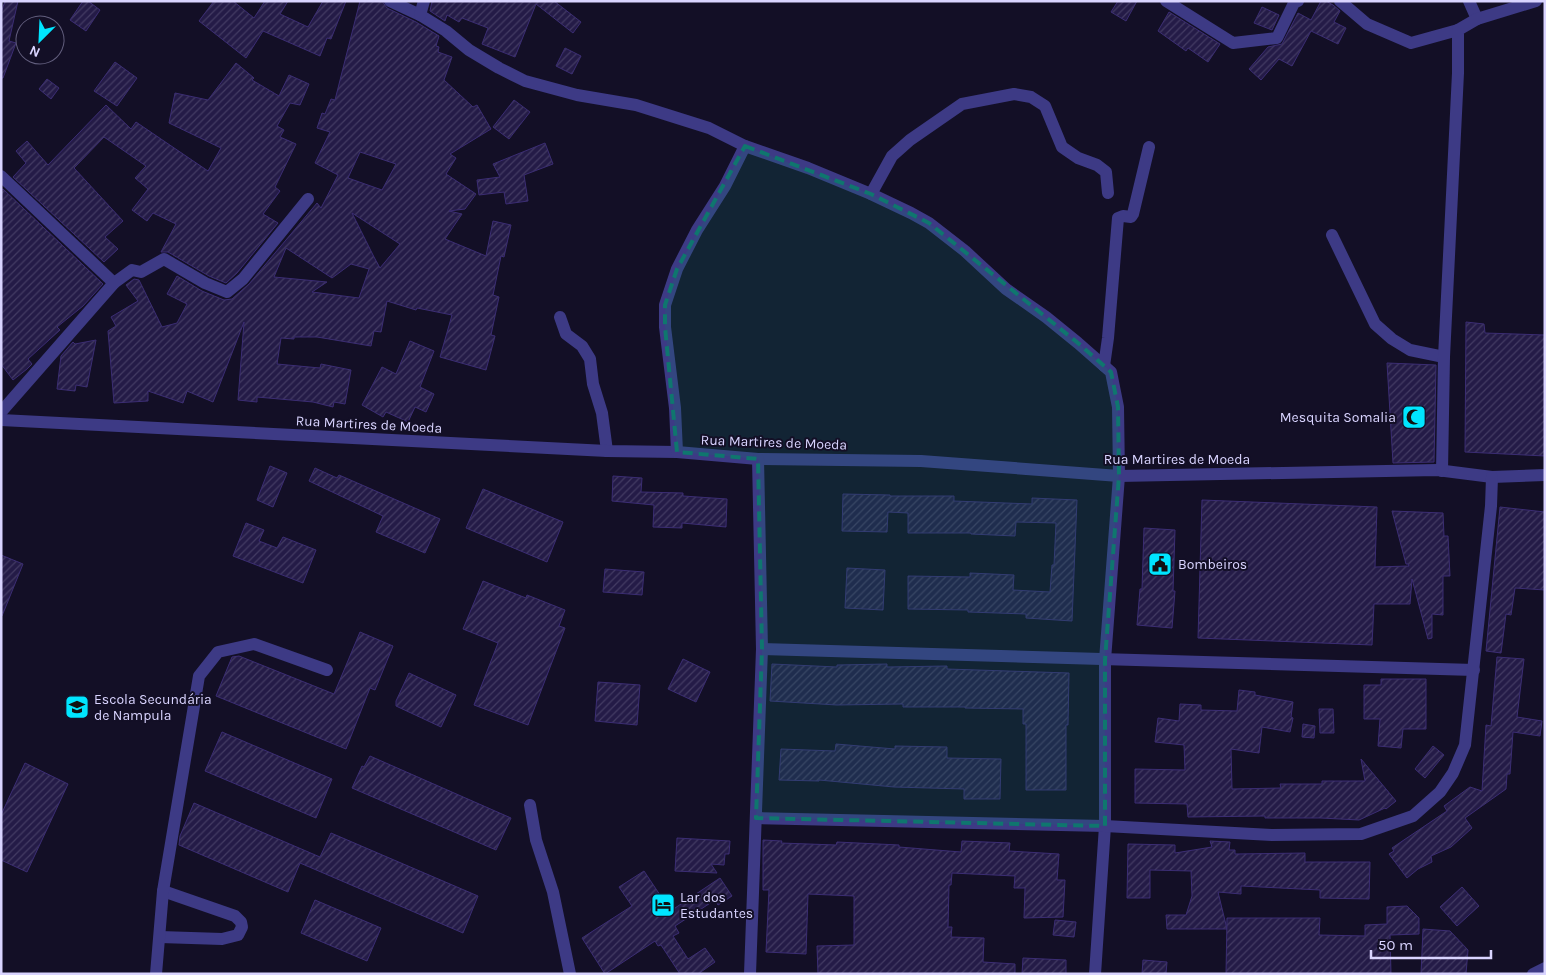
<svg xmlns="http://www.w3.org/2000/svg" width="1546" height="975" viewBox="0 0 1546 975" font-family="Karla,sans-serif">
  <defs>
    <pattern id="building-hatch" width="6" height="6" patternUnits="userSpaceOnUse" patternTransform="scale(1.25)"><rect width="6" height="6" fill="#241b47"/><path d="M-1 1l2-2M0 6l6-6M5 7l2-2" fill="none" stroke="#433b63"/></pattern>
  </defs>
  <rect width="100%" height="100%" fill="#130f26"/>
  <g fill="url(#building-hatch)" stroke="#3b2d73" fill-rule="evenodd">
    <polygon points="5,1 18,1 9,41 16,43 3,78 1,78 1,13"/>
    <polygon points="83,1 88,1 100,10 86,31 70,20"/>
    <polygon points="214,1 233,1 254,18 265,1 288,1 280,14 308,27 323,1 346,1 331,39 327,38 320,56 263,31 246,58 199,21"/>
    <path d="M360,1H382L387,8L416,22L439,36L436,46L439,47L438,52L452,57L444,80L473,107L477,105L491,129L450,154L456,158L446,174L476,194L465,209L449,211L462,214L445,239L486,256L493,221L511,225L504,257L501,256L493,295L499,297L491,335L495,336L486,370L440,357L452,315L417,308L416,310L387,301L381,332L374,331L371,346L317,337H294V339L281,338L277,364L320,368L321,364L351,370L345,404L334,402L333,407L313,402L257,397V402L238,400L244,322L213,402L187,391L183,403L148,391V401L114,403L108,331L116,326L111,317L138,301L126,285L134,279L139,280L162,327L177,323L187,304L167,294L177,276L202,291L224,300L232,299L249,284L317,203L321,208L338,175L315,163L330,132L317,128L322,113L325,114L331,99L335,100ZM360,152L396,164L382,190L348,178ZM352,213L400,244L380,268L374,257ZM286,248L332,278L351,264L369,269L359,298L312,292L327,282L274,277Z"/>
    <polygon points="432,1 554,1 581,22 573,33 536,4 515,57 482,44 488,28 462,18 459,22 447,15 445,21 430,11"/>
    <polygon points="1118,1 1137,1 1126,21 1111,12"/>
    <polygon points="1321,1 1326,1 1333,5 1340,11 1334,22 1346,28 1338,44 1311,31 1292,66 1279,59 1261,80 1249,69 1268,47 1282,44 1298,13 1311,20"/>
    <polygon points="1262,7 1279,15 1272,30 1254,23"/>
    <polygon points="1169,12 1220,44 1208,62 1188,48 1186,51 1158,31"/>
    <polygon points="565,48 581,56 572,74 556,66"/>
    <polygon points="115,62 137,78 117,106 94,91"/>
    <polygon points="236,63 254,78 252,80 279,96 289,75 309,84 300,105 290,103 277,126 284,130 280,137 296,144 275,187 280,191 263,214 278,223 237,273 226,283 209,276 168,252 161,252 176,224 153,213 147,221 132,210 148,189 135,178 146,166 104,137 74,168 123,221 105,237 118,249 104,262 13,177 26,163 16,151 27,141 48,165 106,105 131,129 136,122 208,171 221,148 169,123 175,93 208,100"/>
    <polygon points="47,79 59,88 51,99 39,89"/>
    <polygon points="514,100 530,112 509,139 493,127"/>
    <polygon points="545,143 553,164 524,175 528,201 506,204 504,192 479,195 477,180 500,177 493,164"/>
    <polygon points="3,189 103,284 83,306 57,327 60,330 28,359 32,364 27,369 13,380 1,364 1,190"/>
    <polygon points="1466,322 1484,324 1485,333 1545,335 1545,456 1465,452"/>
    <polygon points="96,340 87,387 76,385 75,391 57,389 61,356 73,342 75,344"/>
    <polygon points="410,341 434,351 420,387 434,394 426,412 415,407 408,422 386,412 383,417 362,405 382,367 396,374"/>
    <polygon points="1387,363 1436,365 1434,462 1393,463"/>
    <polygon points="270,466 287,473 273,507 257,500"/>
    <polygon points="315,468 337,478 339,475 440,519 425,553 376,532 383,516 309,481"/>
    <polygon points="613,476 642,478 641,492 683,493 683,496 727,499 726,527 682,523 682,528 653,527 654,505 612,501"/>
    <polygon points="483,489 563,522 547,562 466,528"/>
    <polygon points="843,494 890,495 890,496 954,496 954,501 1032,504 1032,498 1077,500 1072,621 1026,618 1026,614 968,612 968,610 908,609 908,576 970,577 970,573 1014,575 1013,590 1050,592 1052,565 1054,565 1056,523 1016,522 1015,536 971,534 971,533 908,533 908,513 888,512 887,532 842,531"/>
    <polygon points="1202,500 1377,507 1375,567 1409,566 1408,564 1406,564 1392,511 1443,513 1444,536 1448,536 1450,576 1443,576 1443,615 1432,614 1432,638 1428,639 1412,579 1410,604 1374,604 1372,645 1198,638"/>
    <polygon points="1500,507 1545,512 1545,590 1515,588 1511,615 1506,614 1501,653 1486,651"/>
    <polygon points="246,523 264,530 259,541 277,548 283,537 316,550 303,583 233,556"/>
    <polygon points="1144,528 1175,530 1173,591 1175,591 1172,628 1137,625 1140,589 1142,589"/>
    <polygon points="1,555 23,564 2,616 1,616"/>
    <polygon points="847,568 885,570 883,610 845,608"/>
    <polygon points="605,569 644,572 642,595 603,592"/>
    <polygon points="483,581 526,598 527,595 565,610 559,626 565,628 528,725 474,705 498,643 463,629"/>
    <polygon points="360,632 393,646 375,690 370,688 346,749 216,696 232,657 239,656 334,694"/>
    <polygon points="1497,657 1524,659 1517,717 1542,721 1540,736 1513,732 1510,774 1507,774 1506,789 1465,818 1472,828 1451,847 1431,856 1432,862 1418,869 1407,878 1389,854 1394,851 1392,848 1447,811 1444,806 1470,787 1482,791 1486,725 1491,726"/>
    <polygon points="683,659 710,672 696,702 668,689"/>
    <polygon points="772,664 837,667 837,665 887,664 887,667 947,666 947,669 1069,673 1068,725 1066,725 1066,790 1026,790 1026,724 1023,724 1023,709 965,708 965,707 903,707 903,704 837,705 770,701"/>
    <polygon points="409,673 456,695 441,727 396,706 396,701"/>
    <polygon points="1381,679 1426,679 1426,729 1403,729 1401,748 1378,746 1380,719 1364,719 1364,685 1381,685"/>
    <polygon points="598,682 640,685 637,725 595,721"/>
    <polygon points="1239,690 1255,692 1255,695 1293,702 1291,717 1293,718 1290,732 1262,727 1259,753 1231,749 1232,789 1281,788 1280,784 1322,784 1322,781 1365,781 1361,759 1396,801 1386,809 1385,808 1359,820 1321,818 1265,818 1265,816 1188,817 1187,804 1135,803 1135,769 1185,770 1184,745 1155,742 1158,718 1179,721 1180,704 1201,705 1201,710 1237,711"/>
    <polygon points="1319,709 1333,709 1334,733 1320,733"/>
    <polygon points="1303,724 1315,726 1314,738 1302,737"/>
    <polygon points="222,732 332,779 316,818 205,771"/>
    <polygon points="836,744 895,749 895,746 947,747 947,758 1001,759 1000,799 964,799 964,789 894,787 819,780 819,781 779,780 781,749 835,751"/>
    <polygon points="1433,746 1444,755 1425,778 1415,769"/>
    <polygon points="370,756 511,818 496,850 352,788 362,766 364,767"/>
    <polygon points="25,763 68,784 27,872 1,860 1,815"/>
    <polygon points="194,803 320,857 331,833 478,896 463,933 300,863 288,892 179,845 180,836"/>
    <polygon points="677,838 730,841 729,854 725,854 724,865 711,864 717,873 675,871"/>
    <polygon points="763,840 782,841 781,843 836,845 837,842 899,845 899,847 961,852 962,841 1010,843 1009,851 1059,854 1057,880 1065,880 1063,917 1024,918 1025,888 1014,888 1015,876 952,873 951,885 949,885 948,927 952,927 951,937 984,938 983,962 1015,964 1015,974 818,974 817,946 854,945 854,896 808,894 806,954 766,952 769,890 763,890"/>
    <polygon points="1210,841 1230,842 1229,850 1235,850 1235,854 1305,853 1305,862 1370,862 1369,899 1320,898 1320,890 1241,886 1241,894 1218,892 1227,929 1167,929 1166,915 1186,915 1192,896 1191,871 1150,870 1150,898 1127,898 1128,844 1175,845 1175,853 1212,847"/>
    <polygon points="644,871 672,913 672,910 720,878 732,896 718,905 715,900 675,926 679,933 673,936 688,959 705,948 715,962 698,974 680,974 661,945 658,946 655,941 605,974 582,938 632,906 619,887"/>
    <polygon points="1462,887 1479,906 1457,926 1440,907"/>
    <polygon points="315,900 381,928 367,961 301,933"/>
    <polygon points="1407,906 1419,918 1419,934 1390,935 1391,974 1226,974 1227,918 1320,918 1319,935 1365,936 1365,925 1387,924 1387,907"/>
    <polygon points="1055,920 1076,922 1074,937 1053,935"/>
    <polygon points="1423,929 1450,931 1468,950 1466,974 1421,974"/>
    <polygon points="1023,958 1066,960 1066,974 1022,974"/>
    <polygon points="1143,960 1167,962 1166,974 1142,974"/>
  </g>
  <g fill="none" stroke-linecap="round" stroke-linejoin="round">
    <g stroke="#3d3a85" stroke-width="12">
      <polyline points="390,1 420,15 446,31 469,50 499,68 525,81 577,95 636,105 709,128 745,146 808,168 871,194 911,213 929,223 965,251 1006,289 1046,317 1078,343 1111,372 1118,407 1119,476 1105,660 1105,826 1095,974"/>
      <polyline points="1166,1 1233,43 1277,38 1294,3 1298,1"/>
      <polyline points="1340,1 1367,24 1411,43 1458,30"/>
      <polyline points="1469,1 1477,19"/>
      <polyline points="420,15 424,1"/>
      <polyline points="1,176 114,283"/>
      <polyline points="871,194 892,156 910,140 962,104 1014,94 1031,97 1045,106 1062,147 1078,158 1097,165 1106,172 1108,193"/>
      <polyline points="1332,235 1375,324 1392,339 1410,350 1444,357"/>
      <polyline points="560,317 566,334 582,346 590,359 593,384 602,413 607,451"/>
      <polyline points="1104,366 1108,338 1118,218 1123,216 1131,217 1133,214 1149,147"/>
      <polyline points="1,412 114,283 132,270 141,272 164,259 205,283 227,292 243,279 308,199"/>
      <polyline points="1,420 607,451 677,452 758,459 921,461 1119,476 1437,470 1492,477 1545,475"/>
      <polyline points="677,452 675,408 665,327 665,305 677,269 697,230 725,186 745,146"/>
      <polyline points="1442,471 1444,357 1458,73 1458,30 1477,19 1536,1"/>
      <polyline points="762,649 1474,670"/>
      <polyline points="530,805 536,840 553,892 570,974"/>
      <polyline points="756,818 1105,826 1272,835 1361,834 1413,816 1440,792 1453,773 1465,745 1491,506 1492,477"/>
      <polyline points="160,937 222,939 238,935 242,927 241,922 235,916 163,891"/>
      <polyline points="156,974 163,891 199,676 218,652 254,644 327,670"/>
      <polyline points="750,974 762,649 758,459"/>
      <polyline points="1533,974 1545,968"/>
    </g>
  </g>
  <path fill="#0f766e" fill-opacity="0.2" stroke="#0f766e" stroke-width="4" stroke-dasharray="10 6" stroke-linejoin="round" d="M745,146L871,194L929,223L1078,343L1111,372L1118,407L1119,476L1105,660V826L756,818L762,649L758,459L677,452L665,327V305L677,269Z"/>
  <defs>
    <g id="mosque-square" transform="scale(1.25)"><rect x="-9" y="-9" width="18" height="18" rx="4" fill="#00e5ff" stroke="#130f26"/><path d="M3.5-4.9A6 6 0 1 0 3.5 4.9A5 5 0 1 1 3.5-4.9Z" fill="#111"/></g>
    <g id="civic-square" transform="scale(1.25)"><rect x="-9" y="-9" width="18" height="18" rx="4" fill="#00e5ff" stroke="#130f26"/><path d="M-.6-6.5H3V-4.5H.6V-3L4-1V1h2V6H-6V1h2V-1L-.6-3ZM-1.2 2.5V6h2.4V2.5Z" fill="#111"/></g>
    <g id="school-square" transform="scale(1.25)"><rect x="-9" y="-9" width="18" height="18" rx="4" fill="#00e5ff" stroke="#130f26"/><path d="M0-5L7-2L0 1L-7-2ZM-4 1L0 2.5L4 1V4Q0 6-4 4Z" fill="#111"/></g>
    <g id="hotel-square" transform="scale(1.25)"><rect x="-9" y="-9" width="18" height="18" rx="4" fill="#00e5ff" stroke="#130f26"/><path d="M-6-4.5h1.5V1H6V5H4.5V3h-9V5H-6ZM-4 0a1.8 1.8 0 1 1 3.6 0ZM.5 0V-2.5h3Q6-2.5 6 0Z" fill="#111"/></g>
  </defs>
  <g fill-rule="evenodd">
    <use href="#mosque-square" x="1414" y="417"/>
    <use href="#civic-square" x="1160" y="564"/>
    <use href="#school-square" x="77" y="707"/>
    <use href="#hotel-square" x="663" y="905"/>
  </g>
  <g text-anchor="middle" stroke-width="4" stroke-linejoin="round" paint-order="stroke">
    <g font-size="14" fill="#d9d4ff" stroke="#130f26" text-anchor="start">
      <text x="1396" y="422" text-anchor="end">Mesquita Somalia</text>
      <text x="1178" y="569">Bombeiros</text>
      <text x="94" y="704">Escola Secundária<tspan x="94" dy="16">de Nampula</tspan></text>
      <text x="680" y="902">Lar dos<tspan x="680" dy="16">Estudantes</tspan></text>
    </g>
    <g font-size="14" fill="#d9d4ff" stroke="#130f26">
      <text transform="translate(369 424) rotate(3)" y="5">Rua Martires de Moeda</text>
      <text transform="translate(774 442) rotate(2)" y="5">Rua Martires de Moeda</text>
      <text x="1177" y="464">Rua Martires de Moeda</text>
    </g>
  </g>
  <rect width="1546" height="975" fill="none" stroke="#d9d4ff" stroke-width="5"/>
  <g transform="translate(40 40) rotate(204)"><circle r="24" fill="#130f26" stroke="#625e7d"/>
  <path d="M0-4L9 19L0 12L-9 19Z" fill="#00e5ff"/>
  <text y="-8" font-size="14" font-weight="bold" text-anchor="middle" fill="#d9d4ff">N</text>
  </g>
  <path d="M1371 950v8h120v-8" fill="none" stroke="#d9d4ff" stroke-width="2.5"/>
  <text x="1378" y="950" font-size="15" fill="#d9d4ff" stroke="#130f26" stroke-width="4" paint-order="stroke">50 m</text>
</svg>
